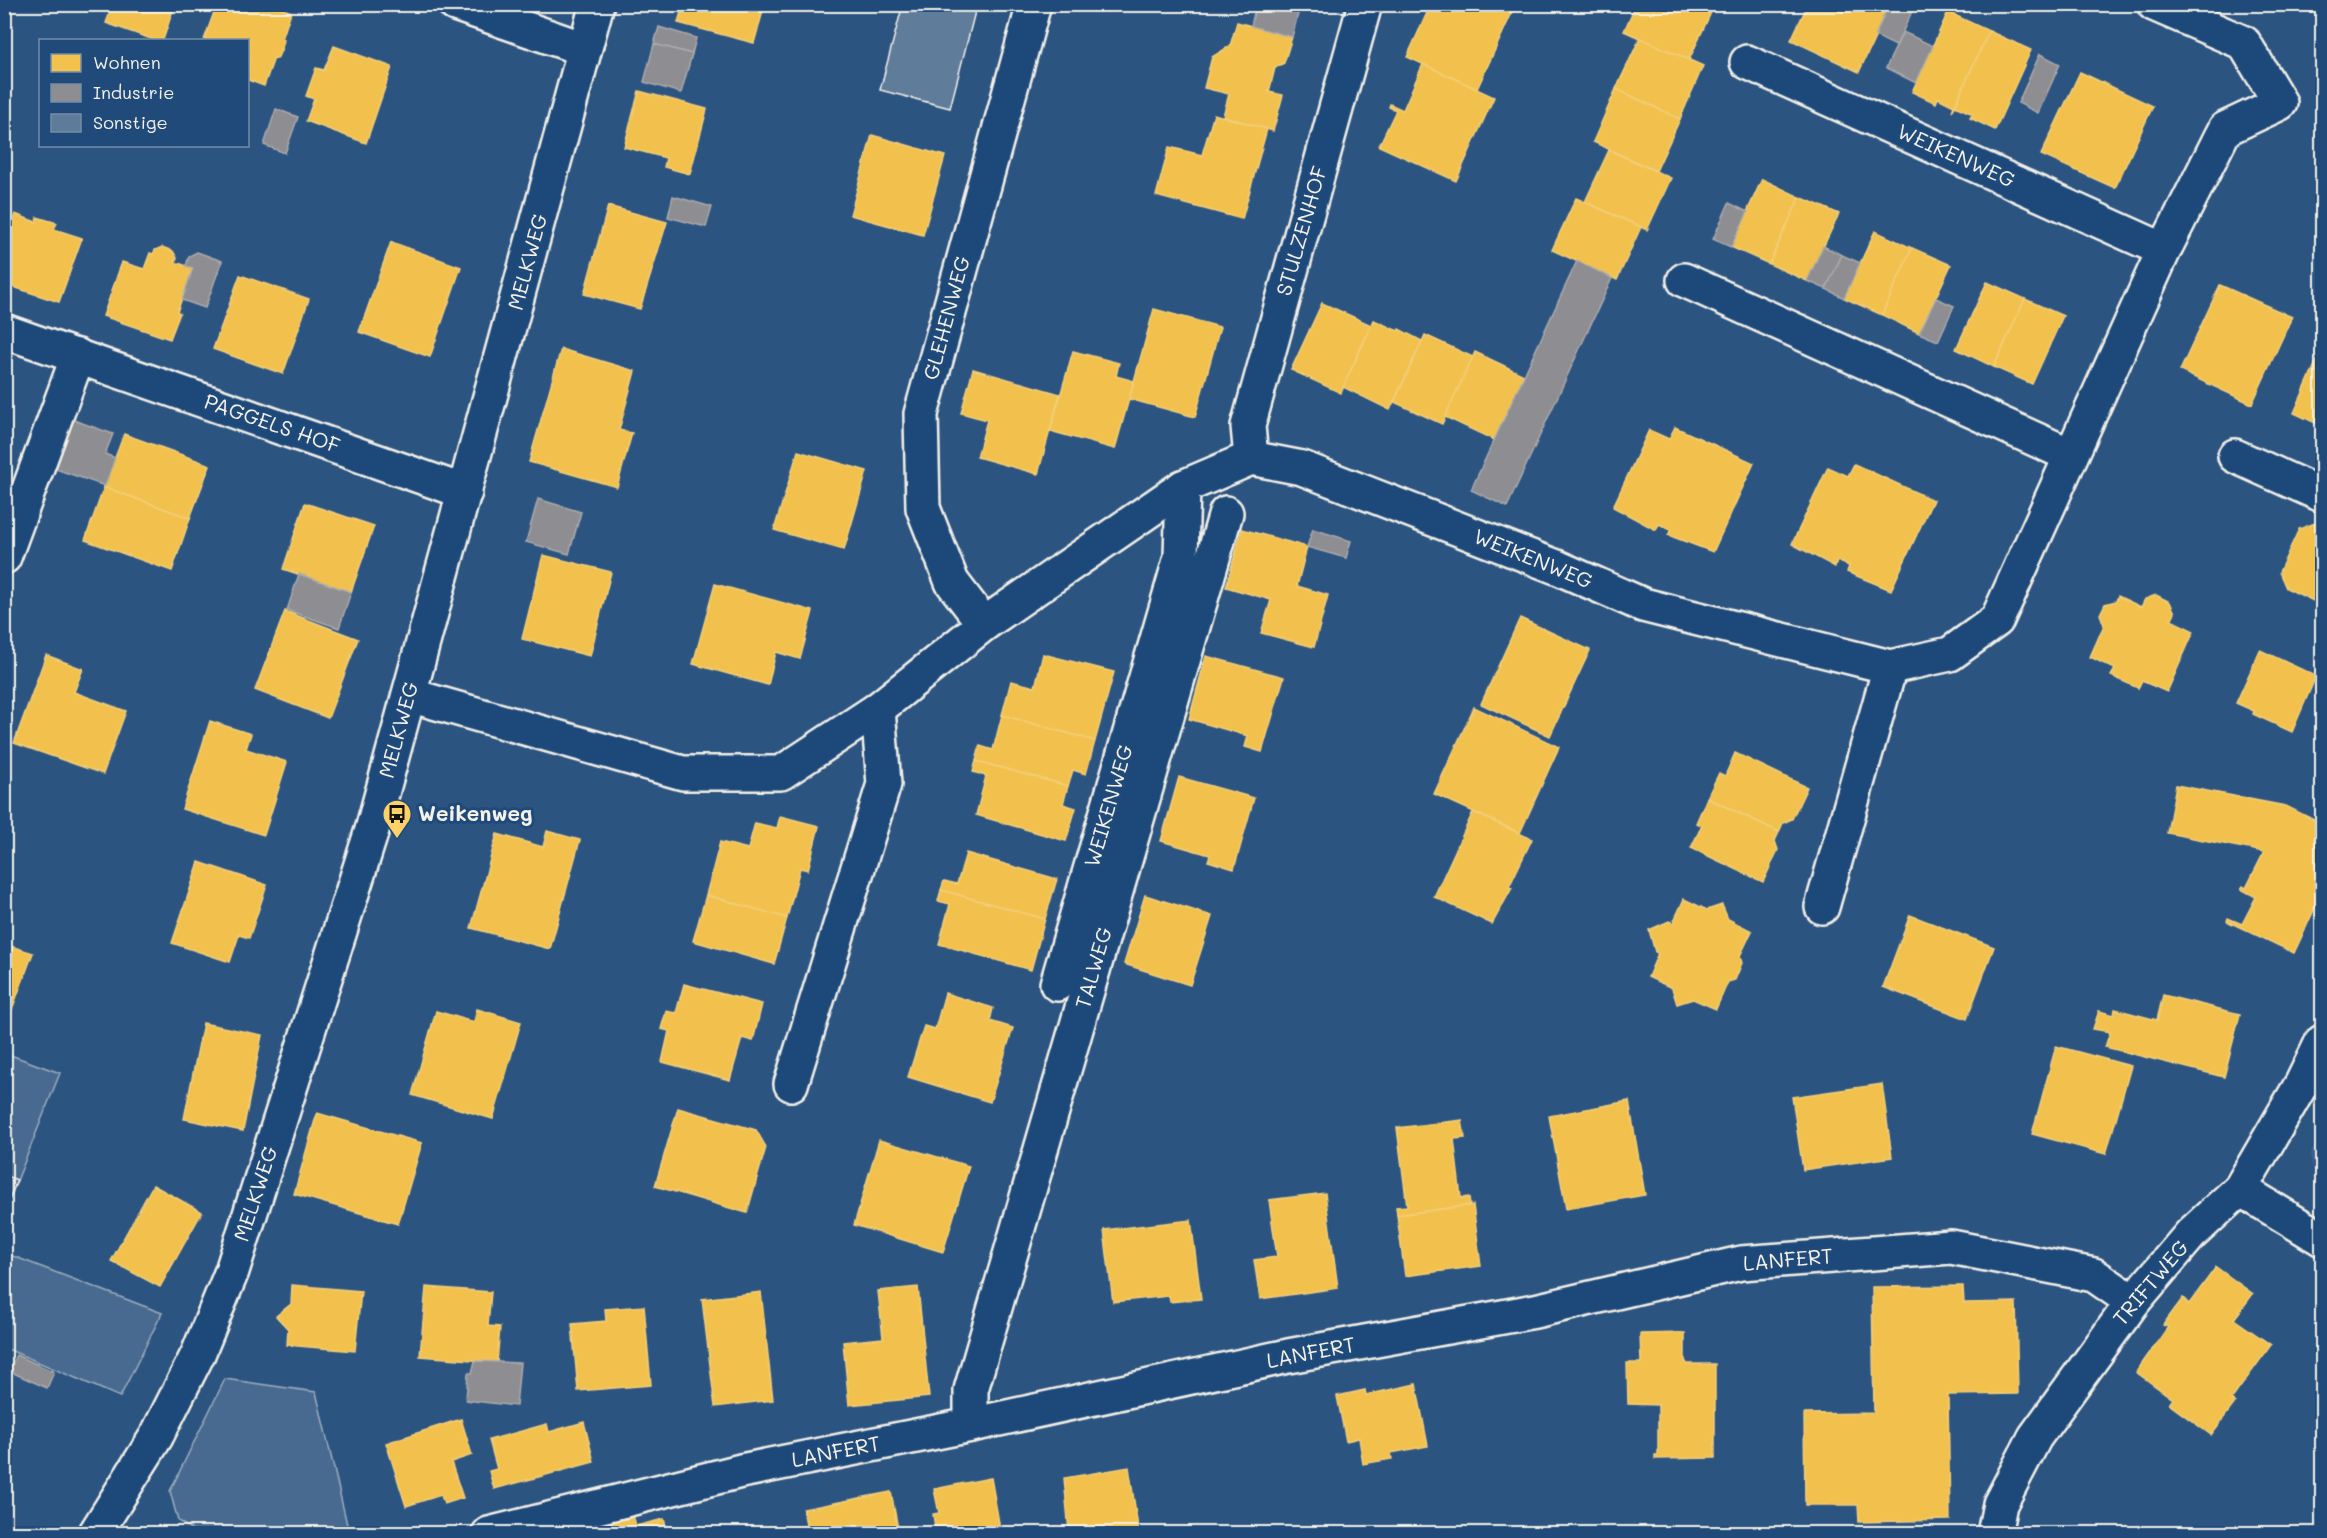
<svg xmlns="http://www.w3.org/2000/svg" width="2327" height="1538" viewBox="0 0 2327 1538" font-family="Mali,sans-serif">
  <rect width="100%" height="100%" fill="#2c5481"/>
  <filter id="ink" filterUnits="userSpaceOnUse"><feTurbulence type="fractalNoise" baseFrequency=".0167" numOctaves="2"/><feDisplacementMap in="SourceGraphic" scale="12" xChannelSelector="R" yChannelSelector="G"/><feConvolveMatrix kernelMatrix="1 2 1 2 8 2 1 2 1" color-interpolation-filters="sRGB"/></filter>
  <g filter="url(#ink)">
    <polygon fill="#3b6088" points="2322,1129 2322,1201 2310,1156"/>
    <g fill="#496b90" stroke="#9eaebc" stroke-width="1.5">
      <polygon points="5,1053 60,1073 5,1211"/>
      <polygon points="5,1253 162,1313 120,1397 5,1348"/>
      <polygon points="225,1379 316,1392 349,1533 197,1533 178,1521 170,1491"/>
    </g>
    <g fill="#f2c14e" stroke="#f3cf7c" stroke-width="1.5">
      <polygon points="113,4 175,4 163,40 154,40 106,23"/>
      <polygon points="217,4 270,4 291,12 282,39 284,40 282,48 277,59 274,58 264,86 248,80 248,40 204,40"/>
      <polygon points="683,4 765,4 754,43 678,23"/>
      <polygon points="1431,4 1516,4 1477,89 1407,57"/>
      <polygon points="1636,4 1706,4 1713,8 1689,60 1624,31"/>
      <polygon points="1808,4 1865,4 1886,14 1859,72 1791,40"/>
      <polygon points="1948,12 1989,31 1952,111 1954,106 1938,98 1936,103 1912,92"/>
      <polygon points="1237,22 1292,37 1284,63 1275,68 1269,92 1283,95 1273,131 1223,116 1229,94 1204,88 1212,57 1230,46"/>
      <polygon points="1989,31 2031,50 1995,130 1970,118 1973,114 1955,106 1953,110"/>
      <polygon points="1640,38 1703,66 1680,119 1616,89"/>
      <polygon points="334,46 392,67 366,143 306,121 314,99 306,96 316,68 324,70"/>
      <polygon points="1423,64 1494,97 1456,181 1379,146 1396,110 1389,107 1390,104 1403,110"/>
      <polygon points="2080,72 2153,106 2115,188 2041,155"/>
      <polygon points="1616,89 1680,119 1656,171 1593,142"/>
      <polygon points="639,91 707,109 690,174 664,167 666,158 624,147"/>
      <polygon points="1214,114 1267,129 1242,219 1156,196 1169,147 1202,155"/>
      <polygon points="872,135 945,156 923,235 850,215"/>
      <polygon points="1609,150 1671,178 1647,230 1585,202"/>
      <polygon points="1762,179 1800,197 1769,264 1731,247"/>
      <polygon points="1800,197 1839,214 1807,281 1769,264"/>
      <polygon points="1576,198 1641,227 1617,280 1552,250"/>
      <polygon points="608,206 667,222 640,309 584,294"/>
      <polygon points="15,214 36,222 37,217 57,223 54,229 82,238 59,302 4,284 4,246"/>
      <polygon points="1875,231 1912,248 1882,315 1844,298"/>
      <polygon points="391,242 461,267 430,357 359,332"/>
      <polygon points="162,247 173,251 177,258 175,262 193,268 177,312 180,313 170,339 103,316 122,262 144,269 150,253 153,254 155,250"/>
      <polygon points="1912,248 1951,265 1919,333 1882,315"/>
      <polygon points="240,275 309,299 283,374 213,349"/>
      <polygon points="1987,282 2025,299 1994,367 1956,349"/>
      <polygon points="2220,285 2292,317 2252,404 2180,371"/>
      <polygon points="2025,299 2063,316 2032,384 1994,367"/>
      <polygon points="1322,303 1371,325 1341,393 1291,370"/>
      <polygon points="1154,309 1220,327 1195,417 1129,399"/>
      <polygon points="1374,320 1398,331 1399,329 1422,341 1390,410 1343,387"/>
      <polygon points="1425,335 1473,357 1442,424 1394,402"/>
      <polygon points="561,349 635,371 619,430 632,433 617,487 529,462"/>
      <polygon points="2322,349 2322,426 2294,413"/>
      <polygon points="1073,351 1119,363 1116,376 1134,381 1115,449 1050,431"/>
      <polygon points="1475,352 1524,375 1494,440 1445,417"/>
      <polygon points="973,369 1060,394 1038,474 977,457 987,420 961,413"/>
      <polygon points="1675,427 1754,463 1713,552 1668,535 1671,530 1659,524 1656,530 1613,507 1649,430 1669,439"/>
      <polygon points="124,434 210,465 190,518 104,487"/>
      <polygon points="798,451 867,471 844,550 774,530"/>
      <polygon points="1854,464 1933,500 1891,590 1847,572 1849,566 1837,561 1835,567 1792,544 1828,467 1848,476"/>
      <polygon points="104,487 190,518 172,571 85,540"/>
      <polygon points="305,503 374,526 351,592 283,569"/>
      <polygon points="2315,523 2322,526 2322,605 2286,588 2279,572 2299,529"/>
      <polygon points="1242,529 1307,547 1297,586 1328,595 1314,647 1261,633 1271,600 1226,587"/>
      <polygon points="543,555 611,572 590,656 522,639"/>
      <polygon points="715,584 813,611 800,659 776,652 768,685 693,664"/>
      <polygon points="2156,595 2170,602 2175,613 2171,620 2194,631 2167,692 2142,681 2138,688 2111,676 2115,669 2090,657 2104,625 2100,614 2105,604 2116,601 2118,596 2141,607 2145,599"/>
      <polygon points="285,611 358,639 328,718 255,690"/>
      <polygon points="1520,618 1590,650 1550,736 1481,704"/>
      <polygon points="2260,650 2316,676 2292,732 2253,714 2254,711 2236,703"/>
      <polygon points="1043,654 1114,672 1095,741 1002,715 1011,681 1035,687"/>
      <polygon points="46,655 83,669 74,692 126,711 103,774 14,743"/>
      <polygon points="1206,656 1284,677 1262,752 1245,747 1248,736 1189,719"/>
      <polygon points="1474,707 1559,747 1520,833 1434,794"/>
      <polygon points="1002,715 1095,741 1086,774 1073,770 1068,786 976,761 980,746 993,750"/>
      <polygon points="210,721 251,734 246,749 287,762 264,835 182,809"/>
      <polygon points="1735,753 1807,787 1792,819 1783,823 1779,832 1707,798 1719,773 1725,776"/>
      <polygon points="976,761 1068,786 1063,804 1076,808 1066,841 976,815 986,776 973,772"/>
      <polygon points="1179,777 1254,798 1234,869 1208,861 1210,855 1161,841"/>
      <polygon points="2176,785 2286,806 2322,824 2322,893 2294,953 2227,921 2228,918 2242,924 2256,897 2241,889 2243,886 2246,888 2264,852 2167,833"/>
      <polygon points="1707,798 1779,832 1775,841 1778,850 1763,882 1691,848 1702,825 1696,823"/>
      <polygon points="1473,812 1532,839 1509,887 1512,888 1492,924 1434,897"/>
      <polygon points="780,816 819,826 808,870 800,868 787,918 706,895 720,842 748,849 755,823 777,828"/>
      <polygon points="547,831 580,840 550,949 471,928 497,834 543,847"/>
      <polygon points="966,853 1057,879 1045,919 941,890 944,881 957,884"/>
      <polygon points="199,862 267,885 249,938 239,935 230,962 172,943"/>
      <polygon points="941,890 1045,919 1031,970 939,944 950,904 938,901"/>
      <polygon points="706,895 787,918 774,964 693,941"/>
      <polygon points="1145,895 1212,916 1190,985 1124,964"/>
      <polygon points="1684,899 1707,910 1722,905 1728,919 1752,931 1740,956 1742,963 1735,980 1728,982 1716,1009 1693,999 1677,1004 1672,988 1648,977 1658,953 1655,952 1649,930 1669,921 1673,923"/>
      <polygon points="1910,915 1994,947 1967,1019 1883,987"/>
      <polygon points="4,944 33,953 4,1031"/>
      <polygon points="684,984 762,1004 753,1041 742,1038 730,1080 662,1062 669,1031 661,1029 666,1011 676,1013"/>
      <polygon points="945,993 993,1008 990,1021 1013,1028 990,1102 908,1077 924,1026 935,1029"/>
      <polygon points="2163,995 2240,1014 2224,1077 2105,1047 2110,1032 2093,1029 2099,1011 2114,1015 2115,1009 2157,1020"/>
      <polygon points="477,1009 521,1022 493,1119 412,1095 436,1011 474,1022"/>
      <polygon points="203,1023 262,1035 243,1131 184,1119"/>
      <polygon points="2056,1046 2131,1066 2106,1154 2032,1134"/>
      <polygon points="1882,1084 1892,1157 1803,1170 1792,1097"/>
      <polygon points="1629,1101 1645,1195 1566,1209 1549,1116"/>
      <polygon points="678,1108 756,1130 766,1147 747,1213 655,1186"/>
      <polygon points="317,1113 422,1143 398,1224 294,1194"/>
      <polygon points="1462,1120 1465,1138 1454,1139 1461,1198 1469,1197 1470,1205 1397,1215 1396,1207 1407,1206 1397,1128"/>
      <polygon points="879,1140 969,1166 943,1252 854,1225"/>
      <polygon points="153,1185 202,1212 160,1287 111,1261"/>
      <polygon points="1325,1193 1338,1288 1260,1299 1254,1260 1277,1257 1269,1200"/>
      <polygon points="1473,1205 1481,1266 1405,1276 1397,1215"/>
      <polygon points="1191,1220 1201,1299 1170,1302 1169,1296 1113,1302 1104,1230"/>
      <polygon points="2216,1267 2253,1294 2234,1319 2271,1345 2231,1400 2235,1403 2211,1435 2169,1404 2173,1399 2136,1372 2168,1327 2163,1325 2183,1298 2189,1304"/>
      <polygon points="292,1285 361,1291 355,1351 287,1345 288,1329 276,1316 291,1304"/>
      <polygon points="1963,1286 1964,1303 2016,1302 2018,1394 1948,1395 1950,1520 1859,1522 1858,1505 1805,1505 1804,1414 1874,1413 1872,1287"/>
      <polygon points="426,1287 491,1292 488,1326 500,1327 497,1362 420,1356"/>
      <polygon points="918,1287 929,1397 849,1405 843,1342 883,1338 878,1291"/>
      <polygon points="761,1292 773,1400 715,1407 702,1299"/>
      <polygon points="644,1306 651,1385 578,1391 572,1324 606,1321 605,1309"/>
      <polygon points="1685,1333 1685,1360 1687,1364 1715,1364 1715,1458 1655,1459 1655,1455 1658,1455 1658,1405 1628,1404 1627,1363 1641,1363 1640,1334"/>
      <polygon points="1416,1384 1428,1446 1391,1453 1392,1459 1363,1464 1359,1438 1346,1441 1337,1396 1365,1390 1366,1395"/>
      <polygon points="461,1419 472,1455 451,1462 463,1498 444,1504 441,1495 406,1506 386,1443"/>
      <polygon points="584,1422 594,1462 494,1489 489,1471 497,1469 489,1440 547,1424 549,1432"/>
      <polygon points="1129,1467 1139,1534 1071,1534 1071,1531 1069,1531 1064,1478"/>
      <polygon points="991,1478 1001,1534 936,1534 933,1514 939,1513 934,1489"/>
      <polygon points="891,1492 899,1534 808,1534 803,1509"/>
      <polygon points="633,1515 636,1526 664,1519 668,1534 606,1534 612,1532 609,1521"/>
    </g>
    <g fill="#8d8d92" stroke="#acabac" stroke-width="1.5">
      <polygon points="1256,4 1280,4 1299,10 1292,37 1251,26"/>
      <polygon points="1889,4 1905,4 1913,9 1896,46 1875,36"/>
      <polygon points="659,27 696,38 692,54 654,44"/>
      <polygon points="1903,32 1933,46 1916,83 1886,68"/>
      <polygon points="654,44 692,54 681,93 644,82"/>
      <polygon points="2040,54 2060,64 2038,113 2018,103"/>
      <polygon points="276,109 298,117 285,153 264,145"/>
      <polygon points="673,196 712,207 706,227 668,217"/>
      <polygon points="1729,203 1748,212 1731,247 1713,239"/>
      <polygon points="1823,246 1842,255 1826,289 1807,281"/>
      <polygon points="197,252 222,261 205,308 182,300 193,268 186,266 189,256"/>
      <polygon points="1842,255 1860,263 1844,298 1826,289"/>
      <polygon points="1577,261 1612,278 1507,507 1471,490"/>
      <polygon points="1936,298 1954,306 1938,341 1919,333"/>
      <polygon points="68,418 113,434 105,454 115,458 105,486 50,467"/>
      <polygon points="538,499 581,512 569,554 526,542"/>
      <polygon points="1313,529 1351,541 1346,558 1307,547"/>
      <polygon points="299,574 351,592 339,628 287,610"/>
      <polygon points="16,1355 54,1372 47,1388 9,1371"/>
      <polygon points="475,1361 520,1363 516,1406 466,1400 468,1373 472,1373"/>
    </g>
    <g fill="#5e7b9a" stroke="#f4f1e8" stroke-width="1.5">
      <polygon points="903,4 977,4 950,108 880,90"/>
      <polygon points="4,1175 17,1180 8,1202 4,1201"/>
    </g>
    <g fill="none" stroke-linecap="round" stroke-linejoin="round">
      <g stroke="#f4f1e8" stroke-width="38">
        <g id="minor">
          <polyline points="455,4 584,49"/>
          <polyline points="1747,62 2164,250"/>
          <polyline points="1684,280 2070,455"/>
          <polyline points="4,331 465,492"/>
          <polyline points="2235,456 2322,495"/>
          <polyline points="1251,458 1248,426 1365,4"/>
          <polyline points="4,557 78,356"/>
          <polyline points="984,624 952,582 923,508 921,414 1034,4"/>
          <polyline points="409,695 683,773 781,773 878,709 984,624 1183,487 1251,458 1302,468 1559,568 1643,605 1890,667 1950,654 1997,620 2164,250 2225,129 2280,103 2244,43 2154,4"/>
          <polyline points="1822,907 1890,667"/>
          <polyline points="1057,984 1181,557 1183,487"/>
          <polyline points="791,1084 884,784 878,709"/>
          <polyline points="2240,1189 2322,1239"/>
          <polyline points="971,1425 971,1390 1226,513"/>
          <polyline points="95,1534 156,1437 198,1354 232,1271 372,830 597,4"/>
          <polyline points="489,1534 741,1471 971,1425 1288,1356 1535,1311 1741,1263 1951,1247 2094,1275 2133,1302"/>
          <polyline points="1994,1534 2000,1504 2035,1437 2133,1302 2191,1234 2240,1189 2302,1083 2322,1042"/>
        </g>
      </g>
      <use href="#minor" stroke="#1f4a7a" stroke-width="33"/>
    </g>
  </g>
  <defs>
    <g id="bus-pin" transform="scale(1.5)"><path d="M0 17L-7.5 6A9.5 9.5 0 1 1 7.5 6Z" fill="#ffd166" stroke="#1f4a7a"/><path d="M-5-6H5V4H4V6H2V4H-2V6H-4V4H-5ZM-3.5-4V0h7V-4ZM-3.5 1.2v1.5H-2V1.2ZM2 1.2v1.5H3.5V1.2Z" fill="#111"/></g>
  </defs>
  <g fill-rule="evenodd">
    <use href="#bus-pin" x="397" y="814"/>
  </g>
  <g text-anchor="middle" stroke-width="6" stroke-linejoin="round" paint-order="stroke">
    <g font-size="21" fill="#f4f1e8" stroke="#1f4a7a">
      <text transform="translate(1956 156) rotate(24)" y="7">WEIKENWEG</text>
      <text transform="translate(1302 231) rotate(-74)" y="7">STULZENHOF</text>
      <text transform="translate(528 262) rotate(-75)" y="7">MELKWEG</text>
      <text transform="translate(947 318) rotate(-75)" y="7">GLEHENWEG</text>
      <text transform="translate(272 424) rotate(19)" y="7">PAGGELS HOF</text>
      <text transform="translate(1533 559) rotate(22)" y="7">WEIKENWEG</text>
      <text transform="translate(399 730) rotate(-75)" y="7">MELKWEG</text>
      <text transform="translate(1109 806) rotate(-74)" y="7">WEIKENWEG</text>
      <text transform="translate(1094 968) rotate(-74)" y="7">TALWEG</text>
      <text transform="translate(256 1194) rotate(-72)" y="7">MELKWEG</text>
      <text transform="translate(1788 1260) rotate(-5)" y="7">LANFERT</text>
      <text transform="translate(2151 1283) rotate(-50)" y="7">TRIFTWEG</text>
      <text transform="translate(1311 1353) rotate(-11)" y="7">LANFERT</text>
      <text transform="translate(836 1452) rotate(-11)" y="7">LANFERT</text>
    </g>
    <g font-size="21" font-weight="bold" fill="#f4f1e8" stroke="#1f4a7a" text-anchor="start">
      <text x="418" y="821">Weikenweg</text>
    </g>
  </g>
  <rect width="2327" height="1538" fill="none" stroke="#1f4a7a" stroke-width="24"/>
  <rect x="12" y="12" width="2303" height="1514" fill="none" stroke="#f4f1e8" stroke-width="2" filter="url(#ink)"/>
  <rect x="39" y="39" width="210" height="108" fill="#1f4a7a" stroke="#748da6" stroke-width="1.5"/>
  <rect x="51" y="54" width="30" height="18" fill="#f2c14e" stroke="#748da6" stroke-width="1.5"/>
  <text x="93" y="69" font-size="18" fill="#f4f1e8">Wohnen</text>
  <rect x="51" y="84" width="30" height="18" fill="#8d8d92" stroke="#748da6" stroke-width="1.5"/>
  <text x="93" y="99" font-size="18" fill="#f4f1e8">Industrie</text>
  <rect x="51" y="114" width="30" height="18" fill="#5e7b9a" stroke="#748da6" stroke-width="1.5"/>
  <text x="93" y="129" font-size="18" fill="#f4f1e8">Sonstige</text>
</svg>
